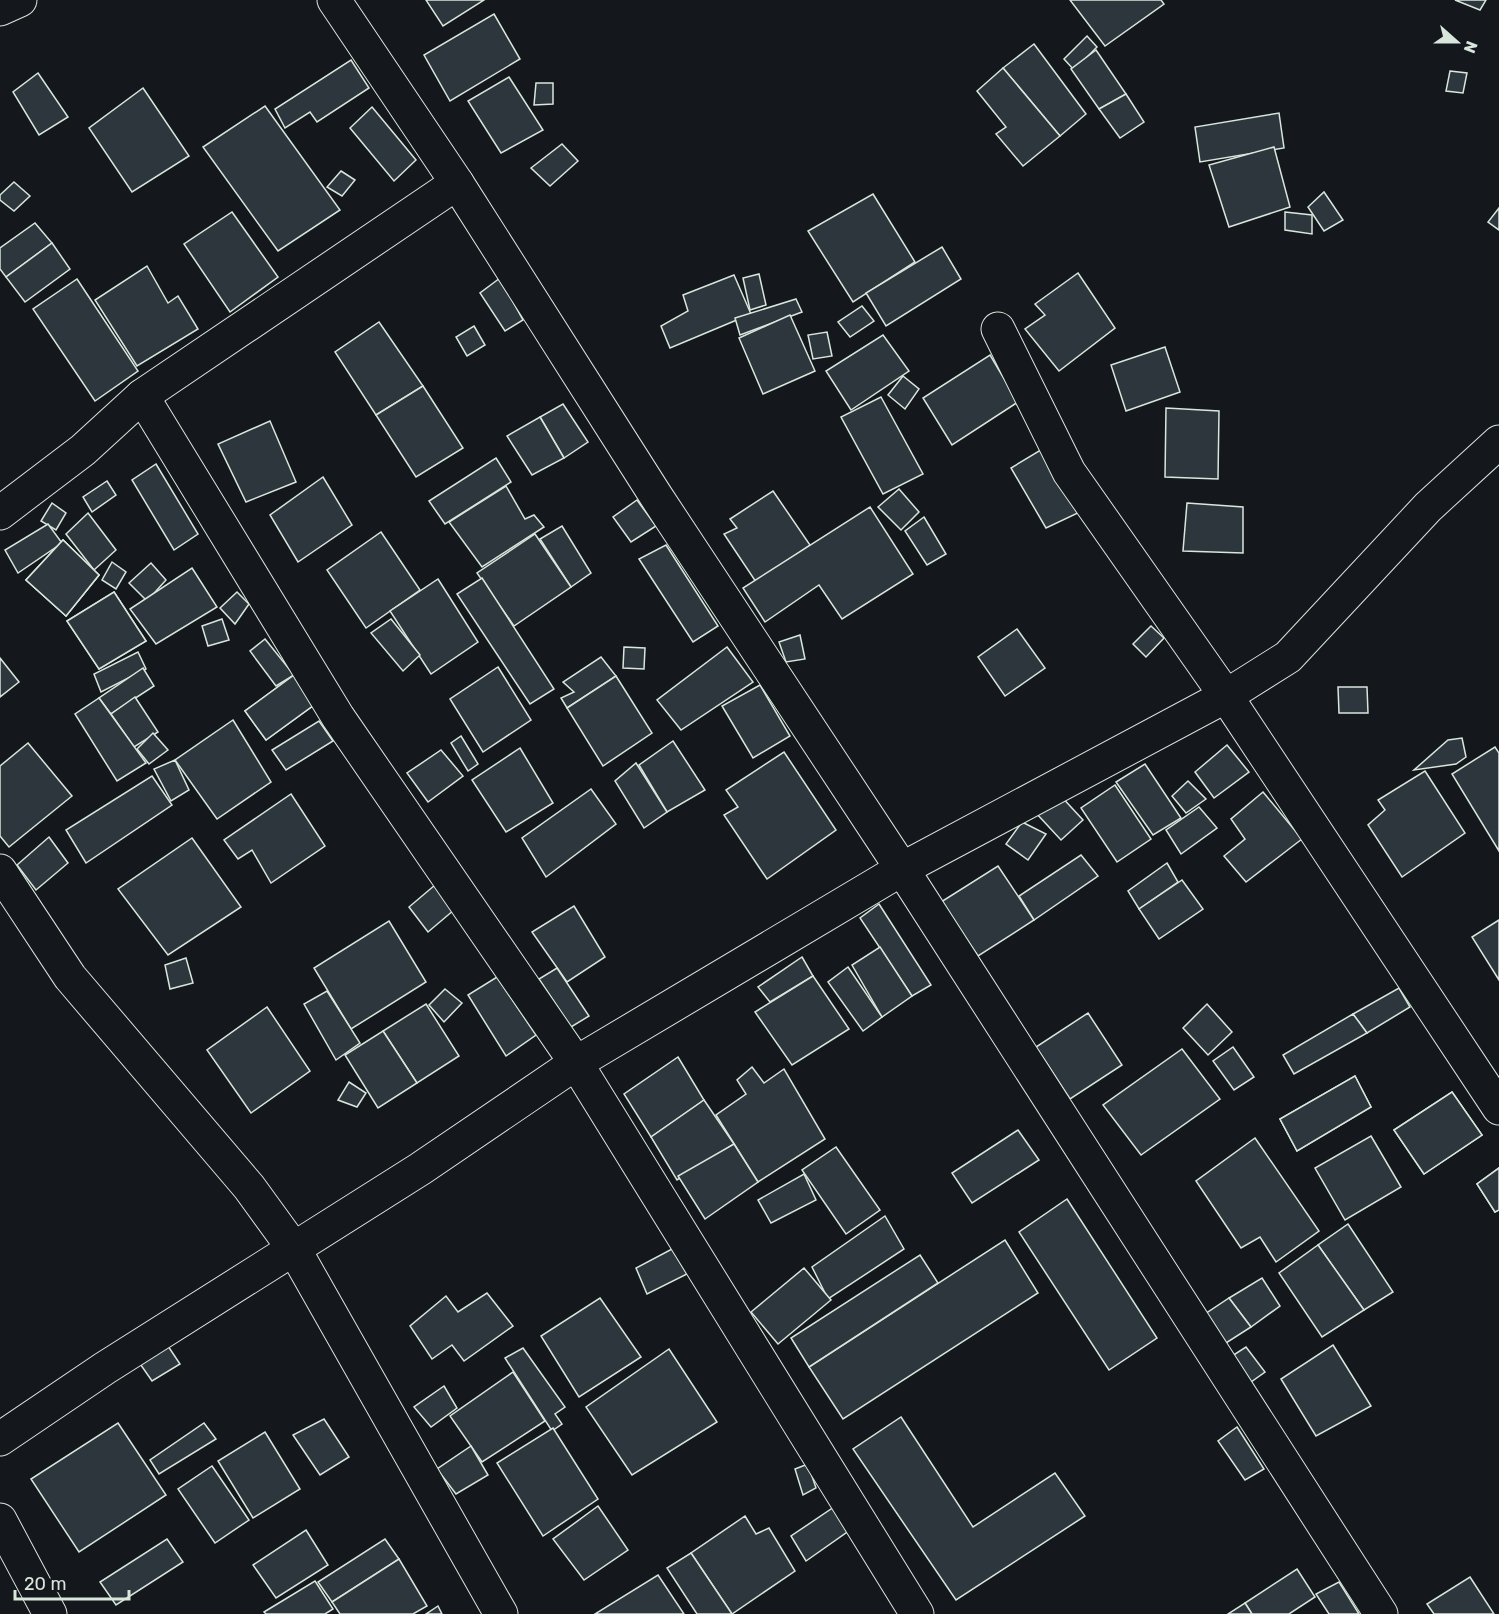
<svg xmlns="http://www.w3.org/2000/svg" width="1499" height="1614" viewBox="0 0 1499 1614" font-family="Rubik,sans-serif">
  <rect width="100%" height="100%" fill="#14181c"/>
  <g fill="#2c363c" stroke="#d8e6dc" stroke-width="1.5">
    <polygon points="426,0 484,0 443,26"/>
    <polygon points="1070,0 1161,0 1164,4 1105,46"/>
    <polygon points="1455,0 1486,0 1480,10"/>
    <polygon points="494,14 520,59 450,101 424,55"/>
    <polygon points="1087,36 1097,47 1074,70 1064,59"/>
    <polygon points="1034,44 1086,114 1060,136 1003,68"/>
    <polygon points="1096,50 1126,94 1099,109 1071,69"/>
    <polygon points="351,60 369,88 317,122 310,112 285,128 275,109"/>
    <polygon points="1003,68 1060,136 1023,166 996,134 1006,127 977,91"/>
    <polygon points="1450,71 1467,73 1463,93 1446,91"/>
    <polygon points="38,73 68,117 39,135 13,92"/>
    <polygon points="509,77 543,130 501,153 468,101"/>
    <polygon points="536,83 553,83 553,104 534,105"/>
    <polygon points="143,88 189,156 132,192 89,128"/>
    <polygon points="1126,94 1144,122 1120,138 1099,109"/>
    <polygon points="265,106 340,210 278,251 203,147"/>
    <polygon points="372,107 416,160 394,181 350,128"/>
    <polygon points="1279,113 1284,148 1200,162 1195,127"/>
    <polygon points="562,144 578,161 550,186 531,168"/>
    <polygon points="1274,147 1290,207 1229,227 1209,165"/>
    <polygon points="341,171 355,180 342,196 327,187"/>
    <polygon points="14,182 30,196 14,211 0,200 0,195"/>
    <polygon points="1324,192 1343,220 1324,231 1308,207"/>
    <polygon points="873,194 915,262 853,302 808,231"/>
    <polygon points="1499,208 1499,230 1488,222"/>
    <polygon points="232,212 278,277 230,312 184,244"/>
    <polygon points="1285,212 1312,215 1312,234 1285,230"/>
    <polygon points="35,223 52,243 6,277 0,269 0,248"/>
    <polygon points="52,243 70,269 25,302 6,277"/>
    <polygon points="942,247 961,279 886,326 866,293"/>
    <polygon points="147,266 168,303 178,296 198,329 137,366 95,300"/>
    <polygon points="1078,273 1115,328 1059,371 1025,329 1045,315 1035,304"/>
    <polygon points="759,274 766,305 750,310 743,278"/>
    <polygon points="734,275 751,314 670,348 661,326 688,311 683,295"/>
    <polygon points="500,278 523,320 505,331 480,293"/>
    <polygon points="77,279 138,371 95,401 33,309"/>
    <polygon points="796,299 802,312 740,335 735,318"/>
    <polygon points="862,306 874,321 850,337 838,322"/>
    <polygon points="790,315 815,371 763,394 739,338"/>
    <polygon points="379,322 423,386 376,415 335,352"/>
    <polygon points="474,326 485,345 467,356 456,337"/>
    <polygon points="827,332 832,356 813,359 808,335"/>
    <polygon points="883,335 909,371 851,410 826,371"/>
    <polygon points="1165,347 1180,392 1126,411 1111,365"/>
    <polygon points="990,355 1018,402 952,445 923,398"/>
    <polygon points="903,376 919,389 905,409 888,395"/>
    <polygon points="423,386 463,448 416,477 376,415"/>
    <polygon points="881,397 923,474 883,494 841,417"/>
    <polygon points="563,404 588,442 564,458 540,417"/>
    <polygon points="1166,408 1219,411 1218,479 1165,477"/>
    <polygon points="540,417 564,458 532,475 507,436"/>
    <polygon points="270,421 296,482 246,502 218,444"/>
    <polygon points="1044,448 1080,512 1046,528 1011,468"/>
    <polygon points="496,458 511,482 445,524 429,501"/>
    <polygon points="156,464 198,534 174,550 132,480"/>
    <polygon points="323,477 352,525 298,562 270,515"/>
    <polygon points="107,481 116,495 92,512 83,497"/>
    <polygon points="506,486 525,519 534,515 544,527 482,567 449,522"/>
    <polygon points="899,489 919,512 901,530 878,507"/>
    <polygon points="773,491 810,545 756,582 724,534 737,528 730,519"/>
    <polygon points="637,500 656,526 631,542 613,517"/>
    <polygon points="52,503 66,513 56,530 41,521"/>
    <polygon points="1187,503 1243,507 1243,553 1183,551"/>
    <polygon points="870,507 913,574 842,619 819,585 765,622 743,588"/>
    <polygon points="88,513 116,550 94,570 66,534"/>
    <polygon points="924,517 946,554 927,565 905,531"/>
    <polygon points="48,524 62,543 18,573 5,550"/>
    <polygon points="562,526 591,573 571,587 540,539"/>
    <polygon points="381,532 420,590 366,628 327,570"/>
    <polygon points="535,534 571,587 514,626 477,573"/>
    <polygon points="63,540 99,575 66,616 26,580"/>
    <polygon points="63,540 99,575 66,616 26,580"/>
    <polygon points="63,540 99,575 66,616 26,580"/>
    <polygon points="666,545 718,626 693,642 639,559"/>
    <polygon points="112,562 126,572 116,589 102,580"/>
    <polygon points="151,563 166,580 147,601 129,583"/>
    <polygon points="192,568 217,607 156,644 130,609"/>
    <polygon points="482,578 554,689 530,704 457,594"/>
    <polygon points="438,579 478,642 431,674 390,611"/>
    <polygon points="114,592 146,641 99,669 67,621"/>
    <polygon points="114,592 146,641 99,669 67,621"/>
    <polygon points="237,592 249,604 235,624 220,608"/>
    <polygon points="222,619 229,640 208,646 202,626"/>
    <polygon points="391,619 420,655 403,671 371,633"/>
    <polygon points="1151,626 1164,638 1146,657 1133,644"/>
    <polygon points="1017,629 1045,668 1005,696 978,657"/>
    <polygon points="800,635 805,659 786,662 779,642"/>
    <polygon points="265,639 294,675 276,686 250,651"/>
    <polygon points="624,647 645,648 644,669 623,668"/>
    <polygon points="727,647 753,682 681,730 657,700"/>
    <polygon points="138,652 146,669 101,692 94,674"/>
    <polygon points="601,657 616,676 567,708 561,698 574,692 563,682"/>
    <polygon points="0,658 19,682 0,697"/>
    <polygon points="498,667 531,720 483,752 450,699"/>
    <polygon points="143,668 154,686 111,714 99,698"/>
    <polygon points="294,675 314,705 266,740 245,711"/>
    <polygon points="294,675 314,705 266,740 245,711"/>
    <polygon points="616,676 652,733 603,766 567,708"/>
    <polygon points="760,685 790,736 753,758 722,706"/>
    <polygon points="1338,687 1367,687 1368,713 1339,713"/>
    <polygon points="135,697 158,732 134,747 111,714"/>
    <polygon points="99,698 146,763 117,781 75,714"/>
    <polygon points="233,720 271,782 217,819 175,760"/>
    <polygon points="319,721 333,741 286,770 272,750"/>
    <polygon points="153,733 168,750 149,764 137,749"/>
    <polygon points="461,736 478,764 468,771 451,743"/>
    <polygon points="1462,738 1466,757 1456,764 1414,770 1448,740"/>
    <polygon points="673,741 705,790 667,812 639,765"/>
    <polygon points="28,743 72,796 9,847 0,836 0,766"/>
    <polygon points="1227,745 1249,772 1214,798 1195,772"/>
    <polygon points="1495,747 1499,753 1499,851 1452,774"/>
    <polygon points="520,748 553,803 506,832 472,780"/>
    <polygon points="441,750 463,776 428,802 407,773"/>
    <polygon points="784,752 836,830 767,879 724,815 738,807 726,790"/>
    <polygon points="175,760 189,790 171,801 154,769"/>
    <polygon points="636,763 667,812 644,828 615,781"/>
    <polygon points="1145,764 1181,818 1153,835 1116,782"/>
    <polygon points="1425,771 1465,833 1402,877 1368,825 1385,810 1378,800"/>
    <polygon points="152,776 172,805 86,863 66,830"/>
    <polygon points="1188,781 1206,799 1186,813 1172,796"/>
    <polygon points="1115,785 1151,839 1117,862 1081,808"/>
    <polygon points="591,789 616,824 546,877 522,838"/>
    <polygon points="1263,792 1302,839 1246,882 1224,856 1245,839 1231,819"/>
    <polygon points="1058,793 1083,820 1061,840 1036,813"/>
    <polygon points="291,794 325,846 271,883 252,850 238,859 224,840"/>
    <polygon points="1199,807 1217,828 1181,854 1166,830"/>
    <polygon points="1022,822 1046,834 1028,860 1006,844"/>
    <polygon points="49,837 68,863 36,890 17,865"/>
    <polygon points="192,838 241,907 168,955 118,889"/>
    <polygon points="1081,855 1098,876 1034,920 1019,896"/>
    <polygon points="1167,863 1178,882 1139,909 1128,891"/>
    <polygon points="998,866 1034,920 978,956 941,902"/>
    <polygon points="1182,880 1203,909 1159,939 1139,909"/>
    <polygon points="435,885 454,910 428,932 409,907"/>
    <polygon points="879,904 931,985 912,996 860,918"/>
    <polygon points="574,906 605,957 567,982 532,932"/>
    <polygon points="1499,920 1499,980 1472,937"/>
    <polygon points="389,921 426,982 351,1029 314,968"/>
    <polygon points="880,947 912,996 882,1017 852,965"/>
    <polygon points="802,957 813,976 770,1002 758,987"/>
    <polygon points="186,958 193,983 170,989 165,965"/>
    <polygon points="848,967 882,1017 863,1031 828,982"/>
    <polygon points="557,968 589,1016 571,1027 539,979"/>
    <polygon points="813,976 849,1029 792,1065 755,1012"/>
    <polygon points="497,977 536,1035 506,1056 468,995"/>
    <polygon points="1399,988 1410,1007 1367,1033 1353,1014"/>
    <polygon points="445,989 462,1003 444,1022 429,1005"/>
    <polygon points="327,991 360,1043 336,1060 304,1004"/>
    <polygon points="426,1004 459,1056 417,1083 383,1031"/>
    <polygon points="1207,1004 1232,1032 1208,1055 1183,1028"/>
    <polygon points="267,1007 310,1071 251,1113 207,1050"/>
    <polygon points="1088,1013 1122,1065 1070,1099 1036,1047"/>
    <polygon points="1353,1014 1367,1033 1294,1074 1283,1055"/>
    <polygon points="383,1031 417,1083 378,1108 345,1055"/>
    <polygon points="1233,1047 1254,1077 1234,1090 1213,1061"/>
    <polygon points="1182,1049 1220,1099 1141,1155 1103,1105"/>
    <polygon points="678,1057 704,1100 651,1137 624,1094"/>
    <polygon points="752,1067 764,1083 784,1069 825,1139 758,1182 716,1115 746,1094 737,1080"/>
    <polygon points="1355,1076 1371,1107 1297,1151 1280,1119"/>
    <polygon points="1355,1076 1371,1107 1297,1151 1280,1119"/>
    <polygon points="349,1082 366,1093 357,1107 338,1100"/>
    <polygon points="1452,1092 1482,1135 1424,1174 1394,1130"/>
    <polygon points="1452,1092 1482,1135 1424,1174 1394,1130"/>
    <polygon points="704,1100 734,1144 677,1180 651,1137"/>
    <polygon points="1018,1130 1039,1160 972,1203 952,1173"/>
    <polygon points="1371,1136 1401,1187 1345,1220 1315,1168"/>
    <polygon points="1255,1138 1319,1231 1276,1262 1260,1237 1241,1248 1196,1181"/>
    <polygon points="734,1144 758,1182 705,1219 678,1176"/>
    <polygon points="836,1147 880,1210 846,1234 802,1170"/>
    <polygon points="1499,1168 1499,1210 1495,1212 1477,1184"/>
    <polygon points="1499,1168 1499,1210 1495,1212 1477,1184"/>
    <polygon points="804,1174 816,1200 771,1223 758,1200"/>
    <polygon points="1067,1199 1157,1338 1109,1370 1019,1232"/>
    <polygon points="885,1216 904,1249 828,1299 812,1267"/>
    <polygon points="1348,1224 1393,1292 1364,1310 1318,1245"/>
    <polygon points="1005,1240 1038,1293 843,1419 809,1367"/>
    <polygon points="1318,1245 1364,1310 1322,1337 1279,1273"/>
    <polygon points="672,1249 687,1274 647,1294 636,1268"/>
    <polygon points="920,1255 938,1283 809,1367 791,1338"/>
    <polygon points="804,1268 831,1300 778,1344 751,1312"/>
    <polygon points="1262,1278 1280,1306 1251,1327 1229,1298"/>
    <polygon points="487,1293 513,1326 464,1361 452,1345 432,1359 410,1326 446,1296 458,1312"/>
    <polygon points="600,1298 641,1357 579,1397 541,1336"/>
    <polygon points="1229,1298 1251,1327 1226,1343 1205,1314"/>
    <polygon points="164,1340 180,1364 152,1381 136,1358"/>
    <polygon points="1333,1345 1371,1406 1316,1436 1281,1379"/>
    <polygon points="1246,1347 1265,1372 1251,1382 1232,1356"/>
    <polygon points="523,1348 565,1407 555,1414 562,1424 552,1431 505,1358"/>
    <polygon points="669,1349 717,1422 632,1475 586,1407"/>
    <polygon points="513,1372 545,1421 482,1462 450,1416"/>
    <polygon points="444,1386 457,1408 431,1427 414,1407"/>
    <polygon points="901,1417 973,1527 1055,1473 1085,1516 956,1600 853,1449"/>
    <polygon points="324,1419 349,1457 320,1475 293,1435"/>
    <polygon points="118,1423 166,1495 79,1552 31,1479"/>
    <polygon points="204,1423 216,1439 159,1474 150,1460"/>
    <polygon points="1237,1427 1264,1469 1245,1480 1218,1441"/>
    <polygon points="553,1428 598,1499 543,1536 497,1463"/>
    <polygon points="265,1432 300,1489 253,1518 218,1461"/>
    <polygon points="471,1446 488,1475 456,1494 437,1469"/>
    <polygon points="808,1464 816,1488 803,1495 795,1469"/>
    <polygon points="212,1466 249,1520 215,1543 178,1489"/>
    <polygon points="598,1506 628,1550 584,1580 553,1539"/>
    <polygon points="834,1507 850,1530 806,1561 791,1536"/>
    <polygon points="745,1516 756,1534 769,1528 795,1571 732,1614 691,1553"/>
    <polygon points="306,1530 328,1565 276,1598 253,1565"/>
    <polygon points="167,1539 183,1562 116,1605 100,1582"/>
    <polygon points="385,1539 399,1559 332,1602 318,1582"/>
    <polygon points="691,1553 732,1614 697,1614 667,1568"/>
    <polygon points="399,1559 427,1606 413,1614 340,1614 332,1602"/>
    <polygon points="1297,1569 1315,1597 1289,1614 1252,1614 1245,1603"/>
    <polygon points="658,1575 684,1614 595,1614"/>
    <polygon points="1470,1577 1494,1614 1434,1614 1427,1604"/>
    <polygon points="315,1581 333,1609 325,1614 266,1614 264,1612"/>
    <polygon points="1339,1582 1359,1614 1329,1614 1316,1594"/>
    <polygon points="1245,1603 1252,1614 1228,1614"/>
    <polygon points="438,1606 442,1614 426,1614"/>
  </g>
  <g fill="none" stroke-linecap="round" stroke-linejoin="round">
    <g stroke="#d8e6dc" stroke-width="35">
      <g id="minor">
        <polyline points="334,0 457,183 656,496 902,869 1381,1614"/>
        <polyline points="0,9 20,0"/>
        <polyline points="998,329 1069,472 1226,696 1499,1108"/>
        <polyline points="142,396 338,717 576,1063 917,1614"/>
        <polyline points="0,513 83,450 142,396 457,183"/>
        <polyline points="0,871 70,977 249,1187 294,1249 501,1614"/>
        <polyline points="0,1439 105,1368 420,1169 576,1063 902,869 1226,696 1288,657 1428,507 1499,442"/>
        <polyline points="0,1520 50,1614"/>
      </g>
    </g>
    <use href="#minor" stroke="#14181c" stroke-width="33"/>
  </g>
  <g transform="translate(1457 42) rotate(111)" stroke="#14181c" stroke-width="4.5" paint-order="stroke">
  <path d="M0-4.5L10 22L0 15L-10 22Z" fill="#d8e6dc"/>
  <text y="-9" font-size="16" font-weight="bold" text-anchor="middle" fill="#d8e6dc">N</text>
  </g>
  <path d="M15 1590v9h114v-9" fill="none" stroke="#d8e6dc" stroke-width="3"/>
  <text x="24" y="1590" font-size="18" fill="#d8e6dc" stroke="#14181c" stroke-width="4.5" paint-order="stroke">20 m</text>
</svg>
